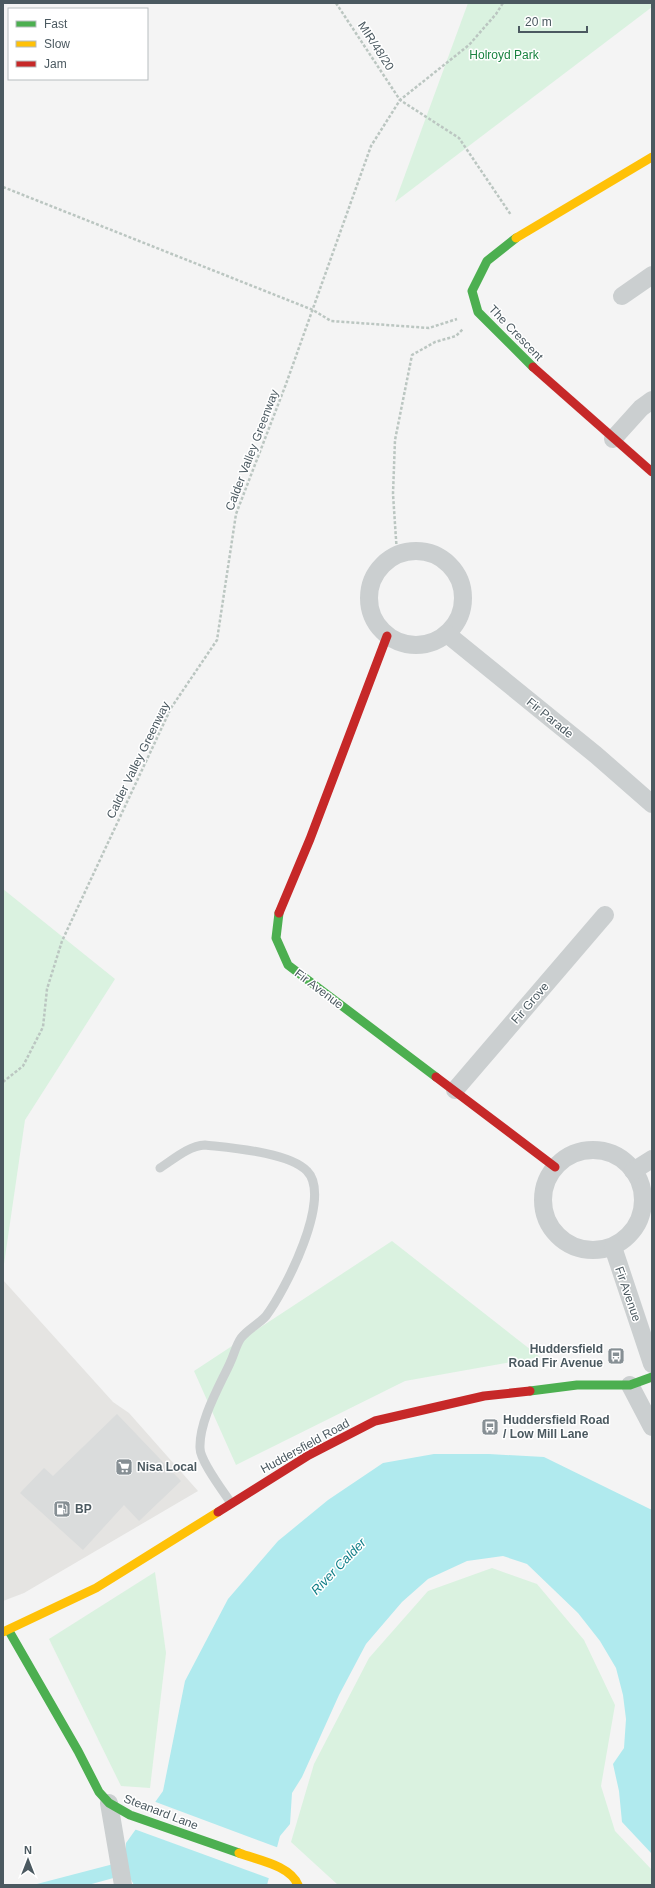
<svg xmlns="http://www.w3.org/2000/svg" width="655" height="1888" viewBox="0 0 655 1888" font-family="Arial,sans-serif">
  <rect width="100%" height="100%" fill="#f4f4f4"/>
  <polygon fill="#e5e4e2" points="3,1280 113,1402 129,1413 198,1491 24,1593 3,1601"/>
  <g fill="#daf2e0">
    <polygon points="468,3 652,3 652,7 395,202"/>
    <polygon points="3,889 115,979 25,1120 3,1271"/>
    <polygon points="392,1241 540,1357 405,1381 236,1465 194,1371"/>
    <polygon points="492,1568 537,1584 584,1640 615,1705 601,1786 615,1831 652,1870 652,1885 338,1885 291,1842 314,1764 369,1658 428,1591"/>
    <polygon points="155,1572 166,1653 150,1788 121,1786 49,1639"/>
  </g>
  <polygon fill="#b0eaee" points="434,1454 489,1454 544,1457 652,1510 652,1854 622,1822 619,1791 613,1764 624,1748 626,1719 623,1695 616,1668 600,1641 578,1613 527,1564 503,1556 467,1561 428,1579 402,1602 366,1644 339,1695 302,1777 292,1793 290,1824 280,1836 267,1885 134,1885 128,1874 88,1885 33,1885 125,1861 126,1843 163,1791 185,1681 228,1599 278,1541 328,1500 383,1463"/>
  <polygon fill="#f4f4f4" points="153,1801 279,1848 271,1879 134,1829"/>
  <polygon fill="#dadcdc" points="117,1414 181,1481 139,1521 124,1505 83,1550 20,1493 44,1468 53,1476"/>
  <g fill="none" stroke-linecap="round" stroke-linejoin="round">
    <g stroke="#bbc6c1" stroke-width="2.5" stroke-dasharray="3 2" stroke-linecap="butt">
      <polyline points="336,3 400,100 459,138 511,215"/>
      <polyline points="3,187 313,310 331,321 429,328 457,319"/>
      <polyline points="397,554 393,494 395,440 412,355 435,342 456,336 463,329"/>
      <polyline points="3,1082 23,1066 43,1027 47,989 62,941 171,708 217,640 236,514 286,384 371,146 400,100 469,45 496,14 503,3"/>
    </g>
    <path stroke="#cbcfd0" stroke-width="9" d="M160,1168C174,1159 188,1146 205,1145C231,1148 289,1152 307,1171C333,1197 285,1291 266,1316C259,1324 248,1329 241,1338C236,1345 234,1355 230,1363C219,1387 199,1421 200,1448C200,1461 223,1491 231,1503"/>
    <g stroke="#cbcfd0" stroke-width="18">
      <polyline points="622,296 652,275"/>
      <polyline points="613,439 641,408 652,400"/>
      <circle cx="416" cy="598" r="47"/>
      <polyline points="447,634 596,755 652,804"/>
      <polyline points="455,1090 605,915"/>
      <circle cx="593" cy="1200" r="50"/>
      <polyline points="633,1171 652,1159"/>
      <polyline points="613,1247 652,1364"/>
      <polyline points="630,1385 652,1427"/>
      <polyline points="109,1803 123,1885"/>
    </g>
    <g stroke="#4caf50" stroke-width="9">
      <polyline points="516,238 487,261 472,291 478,312 533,367"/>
      <polyline points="279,913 276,938 288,965 436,1077"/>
      <polyline points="530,1391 577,1385 630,1385 652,1377"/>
      <polyline points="9,1631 78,1751 99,1792 109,1803 130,1815 239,1853"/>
    </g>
    <g stroke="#ffc107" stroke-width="9">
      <polyline points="516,238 652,157"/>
      <polyline points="3,1632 96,1588 218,1512"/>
      <path d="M239,1853C257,1860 290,1865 298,1885"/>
    </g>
    <g stroke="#c62828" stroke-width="9">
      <polyline points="533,367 652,472"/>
      <polyline points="279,913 310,839 387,636"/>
      <polyline points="436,1077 555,1167"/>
      <polyline points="218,1512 309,1455 375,1421 484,1396 530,1391"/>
    </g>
  </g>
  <defs>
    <g id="bus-square" transform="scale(0.9)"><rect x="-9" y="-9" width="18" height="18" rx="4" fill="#868f94" stroke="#fff"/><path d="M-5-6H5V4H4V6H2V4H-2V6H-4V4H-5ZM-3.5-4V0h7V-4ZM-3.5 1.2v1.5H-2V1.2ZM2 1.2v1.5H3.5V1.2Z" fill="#fff"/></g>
    <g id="supermarket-square" transform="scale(0.9)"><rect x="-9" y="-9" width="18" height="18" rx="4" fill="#868f94" stroke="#fff"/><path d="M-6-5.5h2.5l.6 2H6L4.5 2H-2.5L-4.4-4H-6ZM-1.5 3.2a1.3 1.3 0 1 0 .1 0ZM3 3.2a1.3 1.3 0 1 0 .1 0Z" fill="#fff"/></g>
    <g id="fuel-square" transform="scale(0.9)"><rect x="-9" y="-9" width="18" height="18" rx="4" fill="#868f94" stroke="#fff"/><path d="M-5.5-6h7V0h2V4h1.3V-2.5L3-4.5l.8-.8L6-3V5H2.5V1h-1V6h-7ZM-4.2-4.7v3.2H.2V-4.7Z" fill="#fff"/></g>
  </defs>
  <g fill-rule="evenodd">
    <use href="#bus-square" x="616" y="1356"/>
    <use href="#bus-square" x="490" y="1427"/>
    <use href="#supermarket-square" x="124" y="1467"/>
    <use href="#fuel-square" x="62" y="1509"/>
  </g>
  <g text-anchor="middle" stroke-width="3" stroke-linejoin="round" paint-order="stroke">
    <g font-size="12" fill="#4b5960" stroke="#fff">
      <text transform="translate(376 46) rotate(57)" y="4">MIR/48/20</text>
      <text transform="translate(516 333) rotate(46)" y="4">The Crescent</text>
      <text transform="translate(252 450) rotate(-69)" y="4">Calder Valley Greenway</text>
      <text transform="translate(550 718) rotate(39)" y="4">Fir Parade</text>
      <text transform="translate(138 760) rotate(-64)" y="4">Calder Valley Greenway</text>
      <text transform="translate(319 989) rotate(37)" y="4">Fir Avenue</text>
      <text transform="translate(530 1003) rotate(-49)" y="4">Fir Grove</text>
      <text transform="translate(628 1294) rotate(71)" y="4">Fir Avenue</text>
      <text transform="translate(305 1446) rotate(-29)" y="4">Huddersfield Road</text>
      <text transform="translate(161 1812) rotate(21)" y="4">Steanard Lane</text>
    </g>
    <g font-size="12" fill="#1a8340" stroke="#fff">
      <text x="504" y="59">Holroyd Park</text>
    </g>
    <g font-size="12" font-weight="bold" fill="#4b5960" stroke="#fff" text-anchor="start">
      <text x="603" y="1353" text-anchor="end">Huddersfield<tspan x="603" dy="14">Road Fir Avenue</tspan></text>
      <text x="503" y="1424">Huddersfield Road<tspan x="503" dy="14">/ Low Mill Lane</tspan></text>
      <text x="137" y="1471">Nisa Local</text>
      <text x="75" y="1513">BP</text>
    </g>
    <g font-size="13" font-style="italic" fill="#107e87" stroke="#fff">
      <text transform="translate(338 1566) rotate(-46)" y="5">River Calder</text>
    </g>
  </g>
  <rect width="655" height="1888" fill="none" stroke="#4b5960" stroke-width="8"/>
  <rect x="8" y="8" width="140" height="72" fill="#ffffff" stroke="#b7bdbf"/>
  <rect x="16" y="21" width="20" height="6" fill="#4caf50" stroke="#b7bdbf"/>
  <text x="44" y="28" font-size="12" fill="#4b5960">Fast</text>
  <rect x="16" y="41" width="20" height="6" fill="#ffc107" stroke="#b7bdbf"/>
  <text x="44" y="48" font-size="12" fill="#4b5960">Slow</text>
  <rect x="16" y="61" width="20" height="6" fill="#c62828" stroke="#b7bdbf"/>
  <text x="44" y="68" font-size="12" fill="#4b5960">Jam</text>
  <g transform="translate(28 1860)" stroke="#ffffff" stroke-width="3" paint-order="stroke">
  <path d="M0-3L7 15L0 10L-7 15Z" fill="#4b5960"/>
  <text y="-6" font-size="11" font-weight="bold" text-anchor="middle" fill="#4b5960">N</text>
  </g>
  <path d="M519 26v6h68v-6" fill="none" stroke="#4b5960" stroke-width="2"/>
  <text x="525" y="26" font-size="12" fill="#4b5960" stroke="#ffffff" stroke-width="3" paint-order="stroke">20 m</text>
</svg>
